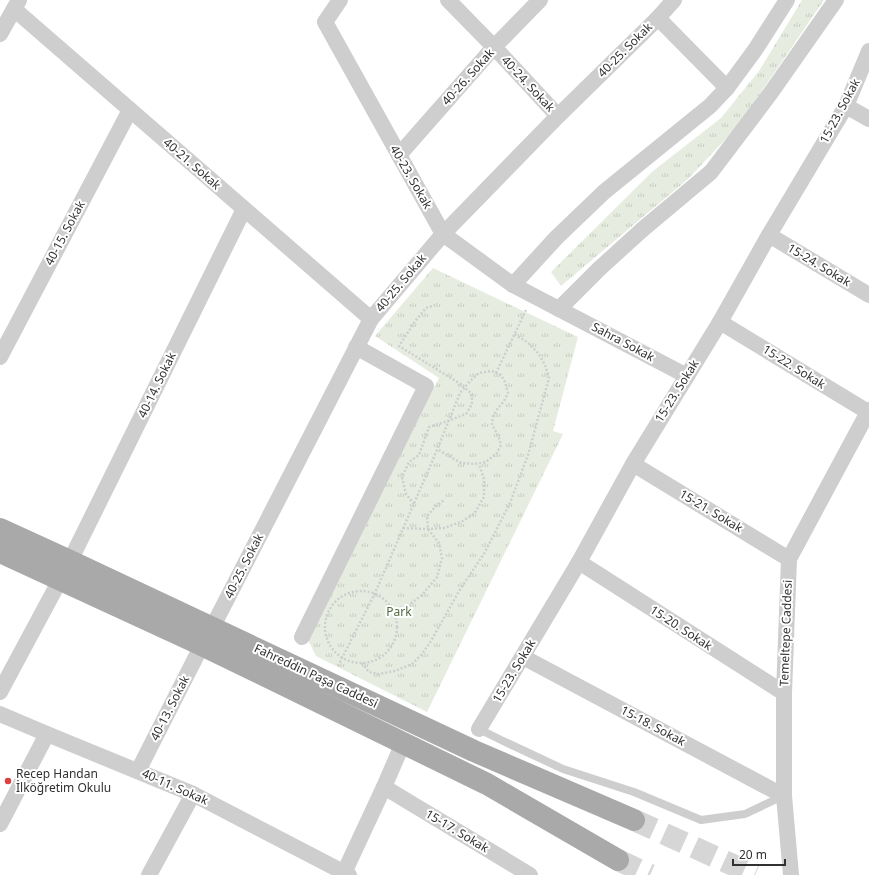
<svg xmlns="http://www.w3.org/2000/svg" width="869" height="875" viewBox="0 0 869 875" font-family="'Noto Sans',sans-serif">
  <defs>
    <pattern id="grass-tufts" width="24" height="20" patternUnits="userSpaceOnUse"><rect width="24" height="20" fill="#e6ede0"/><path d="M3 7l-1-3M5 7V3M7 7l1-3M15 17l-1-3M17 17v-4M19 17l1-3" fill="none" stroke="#c6ccc1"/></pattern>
  </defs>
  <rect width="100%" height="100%" fill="#fff"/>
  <g fill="url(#grass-tufts)">
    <polygon points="802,0 824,0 738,126 688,179 561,286 551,272 653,171 721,118 759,71"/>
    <polygon points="433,268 578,337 553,431 563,434 427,712 316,656 308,640 439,378 375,336"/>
  </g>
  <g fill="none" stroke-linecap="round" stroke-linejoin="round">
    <g stroke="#d6d6d6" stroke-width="22" stroke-dasharray="22 11" stroke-linecap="butt">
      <polyline points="634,820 755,875"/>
      <polyline points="618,860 650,875"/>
    </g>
    <g stroke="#cecece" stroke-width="2.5" stroke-dasharray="2 2" stroke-linecap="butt">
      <polyline points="496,373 526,310"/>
      <polyline points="414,504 406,494 402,477 409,462 419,455 429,427 448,421 466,414 472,404 472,394 459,383 399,346 416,320 426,308 435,305"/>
      <polyline points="403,528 428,529 444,528 461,522 474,514 484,497 484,479 479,464"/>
      <circle cx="361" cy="627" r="36"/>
      <polyline points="392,609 406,607 422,595 437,577 442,558 439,543 428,529 427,516 435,507 444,500"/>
      <polyline points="362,663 369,672 379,674 395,671 412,664 422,654 431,641 459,591 485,552 510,503 528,455 549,378 545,365 538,353 527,342 514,334"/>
      <polyline points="338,666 375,593 432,462 460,393 470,381 479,373 492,371 501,375 505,382 508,393 504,401 498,408 493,416 492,424 499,438 501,445 497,453 486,462 475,464 461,463 437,449"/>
    </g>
    <polyline stroke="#cecece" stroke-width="8" points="479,729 501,740 563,769 634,792 701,820 745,814 783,796"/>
    <g stroke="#cecece" stroke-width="16">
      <polyline points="340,0 325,22 443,234 513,285 687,376"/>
      <polyline points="448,0 494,47 558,116"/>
      <polyline points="14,9 371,319"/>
      <polyline points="658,18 727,88"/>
      <polyline points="0,34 19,0"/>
      <polyline points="846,106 869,119"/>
      <polyline points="399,155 494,47 540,0"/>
      <polyline points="769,235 869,295"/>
      <polyline points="513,285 556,238 604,192 710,106 727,88 755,50 787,0"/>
      <polyline points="559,309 599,269 643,229 711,172 770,94 836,0"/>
      <polyline points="720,322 868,412"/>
      <polyline points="0,357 130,110"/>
      <polyline points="633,464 789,559"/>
      <polyline points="70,561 244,209"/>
      <polyline points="579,562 784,693"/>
      <polyline points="212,628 371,319 443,234 558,116 658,18 674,0"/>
      <polyline points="302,637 426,386 356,347"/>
      <polyline points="523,657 784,796"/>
      <polyline points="0,692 60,580"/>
      <polyline points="0,714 47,734 193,794 349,875"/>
      <polyline points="479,729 579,562 633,464 720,322 769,235 846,106 869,51"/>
      <polyline points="138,771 202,645"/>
      <polyline points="384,787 530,875"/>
      <polyline points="0,824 47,734"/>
      <polyline points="149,875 193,794"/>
      <polyline points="343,875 384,787 403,743"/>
      <polyline points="791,875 784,796 784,693 789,559 869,410"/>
    </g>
    <g stroke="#a9a9a9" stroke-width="22">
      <polyline points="0,529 70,561 474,751 634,820"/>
      <polyline points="0,552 202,645 487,784 618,860"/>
    </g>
  </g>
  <circle fill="#db4341" stroke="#fff" stroke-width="1.5" cx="8" cy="781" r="4"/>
  <g text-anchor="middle" stroke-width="4" stroke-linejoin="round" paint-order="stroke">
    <g font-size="12" fill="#313131" stroke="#fff">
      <text transform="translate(625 50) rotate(-45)" y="4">40-25. Sokak</text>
      <text transform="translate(468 77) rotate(-48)" y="4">40-26. Sokak</text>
      <text transform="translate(528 84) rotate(47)" y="4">40-24. Sokak</text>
      <text transform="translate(840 111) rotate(-62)" y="4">15-23. Sokak</text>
      <text transform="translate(192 164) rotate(41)" y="4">40-21. Sokak</text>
      <text transform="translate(411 177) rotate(60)" y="4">40-23. Sokak</text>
      <text transform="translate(65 233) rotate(-62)" y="4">40-15. Sokak</text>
      <text transform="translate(819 265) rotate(31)" y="4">15-24. Sokak</text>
      <text transform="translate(401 283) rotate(-50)" y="4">40-25. Sokak</text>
      <text transform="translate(623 342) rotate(28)" y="4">Sahra Sokak</text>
      <text transform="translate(794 367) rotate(32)" y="4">15-22. Sokak</text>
      <text transform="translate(157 385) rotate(-64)" y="4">40-14. Sokak</text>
      <text transform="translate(677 391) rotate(-58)" y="4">15-23. Sokak</text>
      <text transform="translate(711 511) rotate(31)" y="4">15-21. Sokak</text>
      <text transform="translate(244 566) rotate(-63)" y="4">40-25. Sokak</text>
      <text transform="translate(681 628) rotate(33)" y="4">15-20. Sokak</text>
      <text transform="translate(786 633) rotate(-88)" y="4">Temeltepe Caddesi</text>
      <text transform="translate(514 671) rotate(-59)" y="4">15-23. Sokak</text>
      <text transform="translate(316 676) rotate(25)" y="4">Fahreddin Paşa Caddesi</text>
      <text transform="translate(170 708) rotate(-63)" y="4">40-13. Sokak</text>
      <text transform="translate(653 726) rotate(28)" y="4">15-18. Sokak</text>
      <text transform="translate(175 787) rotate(24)" y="4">40-11. Sokak</text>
      <text transform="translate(457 831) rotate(31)" y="4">15-17. Sokak</text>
    </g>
    <g font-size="12" fill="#506b41" stroke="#fff">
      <text x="399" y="616">Park</text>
    </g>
    <g font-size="12" fill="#313131" stroke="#fff" text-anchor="start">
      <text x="16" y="778">Recep Handan<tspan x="16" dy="14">İlköğretim Okulu</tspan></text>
    </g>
  </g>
  <path d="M733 859v6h52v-6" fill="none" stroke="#313131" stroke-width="2"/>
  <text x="739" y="859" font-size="12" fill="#313131" stroke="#ffffff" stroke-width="3" paint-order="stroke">20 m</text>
</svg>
